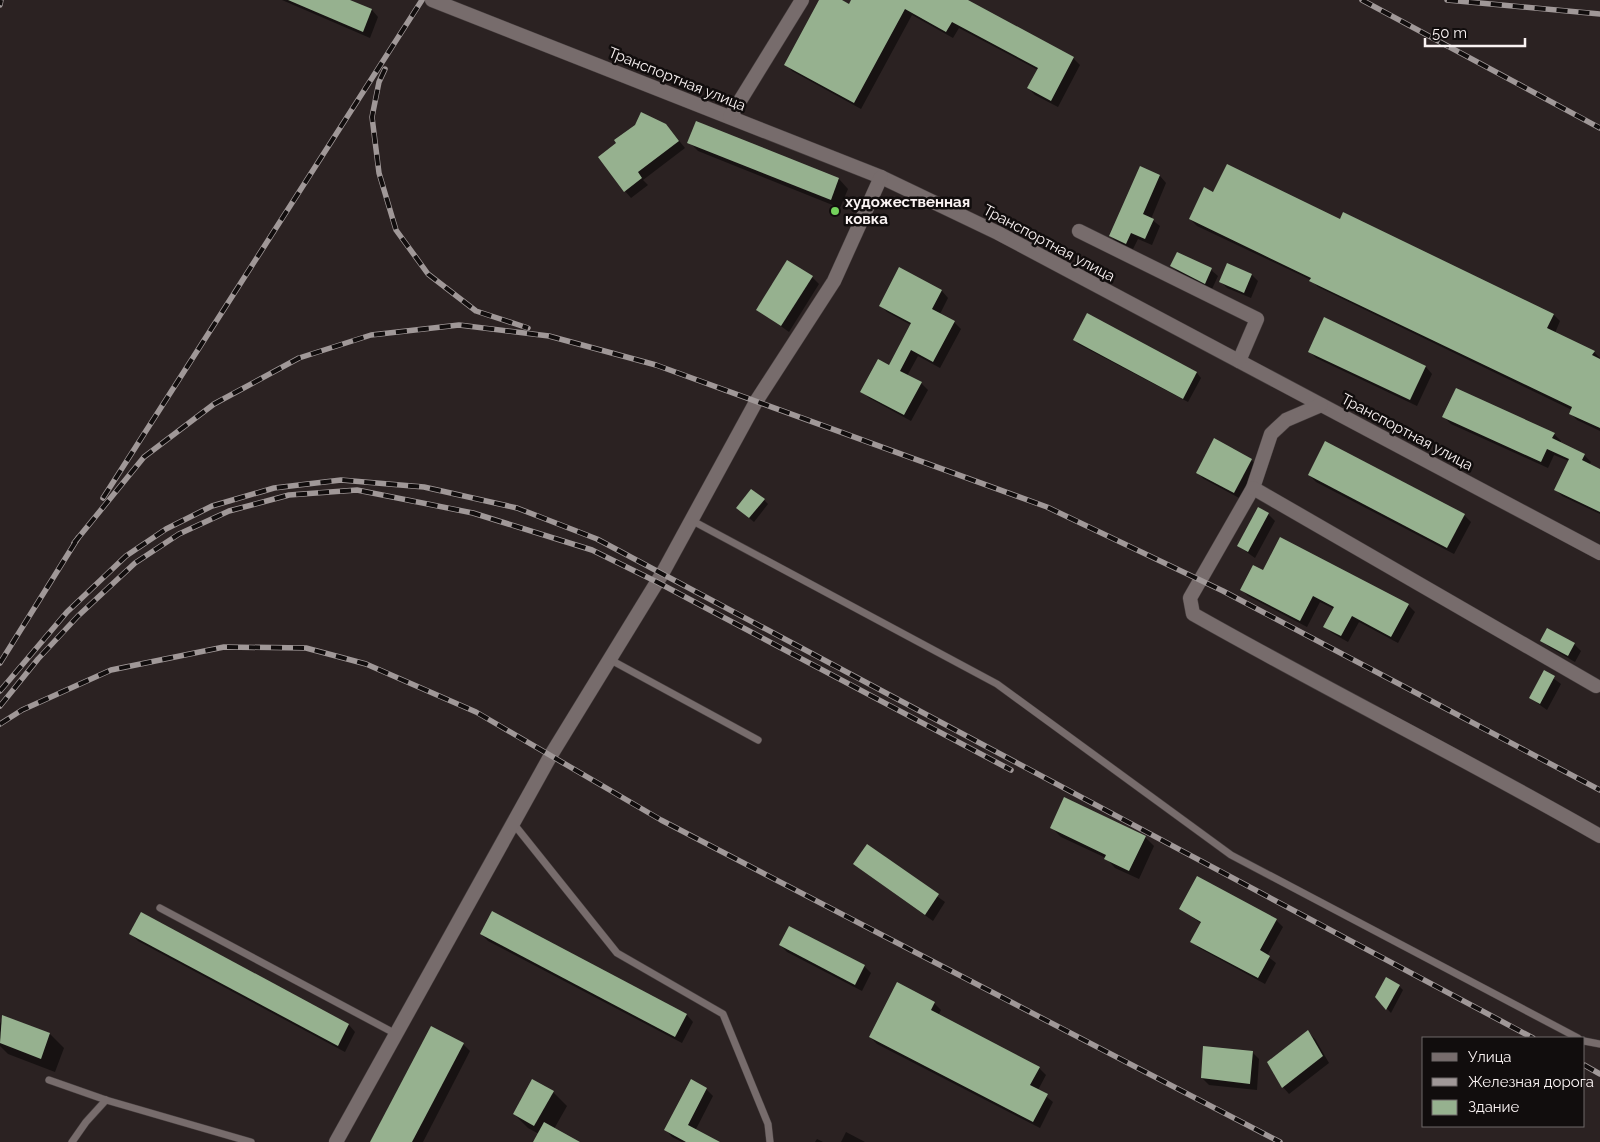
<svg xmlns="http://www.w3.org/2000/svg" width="1600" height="1142" viewBox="0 0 1600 1142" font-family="Raleway,sans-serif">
  <rect width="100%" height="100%" fill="#2b2222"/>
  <g fill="#0007">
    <polygon points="282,0 347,0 372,10 378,17 370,38"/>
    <polygon points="821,0 839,0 850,6 853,0 965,0 1073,58 1080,65 1058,107 1035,95 1028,88 1038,70 959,28 953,38 912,15 861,109 792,71 786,64"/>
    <polygon points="697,123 839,179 848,189 840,208 698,151 689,142"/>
    <polygon points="636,125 666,125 685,148 643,180 648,185 631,198 625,191 618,144"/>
    <polygon points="1140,168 1160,176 1166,183 1151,219 1160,226 1152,245 1138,239 1133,249 1117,242 1110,236"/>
    <polygon points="1214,194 1341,221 1554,315 1560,321 1555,333 1594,352 1600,358 1600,431 1577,420 1570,413 1572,410 1318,287 1311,280 1197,226 1190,219"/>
    <polygon points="1172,266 1211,270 1218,276 1212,289 1179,273"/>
    <polygon points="899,269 942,291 948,298 940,314 954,322 961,329 940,368 918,356 907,376 921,383 928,390 911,421 869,398 862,391 889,366 911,325 887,312 880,305"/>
    <polygon points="1252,275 1258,281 1251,298 1227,288 1220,281"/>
    <polygon points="812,277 819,284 789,332 757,309"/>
    <polygon points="1087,315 1197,373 1201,378 1188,402 1078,344 1074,339"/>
    <polygon points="1309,351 1426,367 1432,374 1417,406 1316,358"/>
    <polygon points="1444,417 1554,434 1561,441 1560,443 1584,455 1591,462 1589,465 1600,470 1600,514 1562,496 1555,489 1569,461 1554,455 1548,468 1451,424"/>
    <polygon points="1251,460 1258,466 1241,499 1204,479 1197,473"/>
    <polygon points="1309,475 1464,515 1471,522 1454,554 1316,482"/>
    <polygon points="764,500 768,504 754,522 742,512"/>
    <polygon points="1268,514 1275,521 1255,558 1238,546"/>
    <polygon points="1263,572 1408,605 1415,612 1398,643 1359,622 1348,642 1332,633 1325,627 1334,609 1320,602 1307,627 1248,596 1242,590"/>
    <polygon points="1542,641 1574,644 1581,651 1575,662 1549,647"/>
    <polygon points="1545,672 1561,684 1547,710 1530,698"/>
    <polygon points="1052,828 1145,837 1154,846 1139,879 1115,868 1106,858 1061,837"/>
    <polygon points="867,846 945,902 933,921 854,864"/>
    <polygon points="1181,909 1276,920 1283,927 1267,956 1276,963 1265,984 1199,948 1192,942 1202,924"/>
    <polygon points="492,913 687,1015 693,1022 682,1043 488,941 481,934"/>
    <polygon points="141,914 349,1025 355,1032 345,1052 138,941 131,934"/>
    <polygon points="780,945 864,966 871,973 862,991 787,952"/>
    <polygon points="1399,986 1403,990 1391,1013 1376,997"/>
    <polygon points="934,1003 941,1010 938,1016 1039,1068 1046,1075 1038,1090 1053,1102 1040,1128 877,1044 870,1037"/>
    <polygon points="3,1016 50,1034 64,1048 55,1072 8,1054 0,1046 0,1024"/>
    <polygon points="1308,1032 1315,1039 1329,1063 1289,1094 1283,1087"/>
    <polygon points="463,1044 470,1051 423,1142 371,1142"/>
    <polygon points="1252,1052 1259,1059 1257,1090 1209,1085 1202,1078"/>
    <polygon points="706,1089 713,1096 695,1131 716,1142 682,1142 672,1137 666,1130"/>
    <polygon points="553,1092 567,1106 554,1129 577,1142 534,1142 539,1134 528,1128 514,1114"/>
    <polygon points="846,1132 865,1142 841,1142"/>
    <polygon points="817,1139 823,1142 815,1142"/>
  </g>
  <g fill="#96b18f">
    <polygon points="288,0 350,0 372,9 363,32"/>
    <polygon points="819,0 842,0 849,4 851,0 968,0 1074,57 1051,101 1027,88 1038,68 952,22 946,32 905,9 854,103 784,65"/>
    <polygon points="641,112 666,124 679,141 638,172 642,178 624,192 598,157 616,143 614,140 635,125"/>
    <polygon points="696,121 839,178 831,200 687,143"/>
    <polygon points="1227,164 1340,219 1343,212 1554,314 1547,328 1595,351 1592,355 1600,359 1600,428 1569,414 1572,407 1309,281 1311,278 1189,219 1204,187 1213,192"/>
    <polygon points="1140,166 1160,175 1143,214 1154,219 1145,239 1131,233 1126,244 1109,236"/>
    <polygon points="1177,252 1212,268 1205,284 1170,266"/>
    <polygon points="787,260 813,276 781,326 756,310"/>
    <polygon points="1227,263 1252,274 1244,293 1219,282"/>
    <polygon points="899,267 942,290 932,309 955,321 933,362 911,350 900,371 922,382 904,415 860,392 878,359 889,365 911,323 879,306"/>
    <polygon points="1087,313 1197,372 1183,399 1073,340"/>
    <polygon points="1324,317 1426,366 1410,400 1308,352"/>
    <polygon points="1456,388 1555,433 1552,438 1585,454 1582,460 1600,469 1600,512 1554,490 1569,459 1547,449 1541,462 1442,417"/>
    <polygon points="1214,438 1252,459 1234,493 1196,473"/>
    <polygon points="1325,441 1465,514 1447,548 1308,475"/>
    <polygon points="751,489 765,499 749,518 736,508"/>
    <polygon points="1258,507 1269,513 1248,552 1237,546"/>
    <polygon points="1280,537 1409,604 1391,637 1352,616 1341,636 1323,627 1334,607 1313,596 1300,621 1240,590 1253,565 1263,570"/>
    <polygon points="1547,628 1575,643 1568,656 1540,641"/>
    <polygon points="1544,670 1555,676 1540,704 1529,698"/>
    <polygon points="1064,797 1146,836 1129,871 1104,859 1106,855 1050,828"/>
    <polygon points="867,844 939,894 925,915 853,864"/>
    <polygon points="1197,876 1277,919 1260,950 1270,956 1258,978 1190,942 1201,922 1179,909"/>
    <polygon points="492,911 687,1014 675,1037 480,934"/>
    <polygon points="141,912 349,1024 338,1046 129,934"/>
    <polygon points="789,926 865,965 855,985 779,945"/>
    <polygon points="1386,977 1400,985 1386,1010 1375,997"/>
    <polygon points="897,982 935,1002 931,1010 1040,1067 1030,1085 1048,1094 1033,1122 869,1037"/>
    <polygon points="2,1015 50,1033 41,1059 0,1043"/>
    <polygon points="431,1026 464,1043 412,1142 370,1142"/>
    <polygon points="1308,1030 1323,1056 1282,1088 1267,1062"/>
    <polygon points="1203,1046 1253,1051 1250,1084 1201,1078"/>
    <polygon points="532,1079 554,1091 534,1126 513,1114"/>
    <polygon points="691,1079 707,1088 688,1125 720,1142 686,1142 664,1130"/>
    <polygon points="544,1122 580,1142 533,1142"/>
  </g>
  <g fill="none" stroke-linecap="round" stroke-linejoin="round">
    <g stroke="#463e3e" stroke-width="8">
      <g id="service">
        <polyline points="691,520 997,684 1231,855 1578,1038"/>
        <polyline points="609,659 758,740"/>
        <polyline points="513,823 617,953 723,1014 768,1124 770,1142"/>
        <polyline points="160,908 396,1034"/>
        <polyline points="1584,1041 1600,1044"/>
        <polyline points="49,1080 106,1100 251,1142"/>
        <polyline points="72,1142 86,1122 106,1100"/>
      </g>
    </g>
    <g stroke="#463e3e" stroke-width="15">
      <g id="minor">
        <polyline points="432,0 881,177 998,233 1600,553"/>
        <polyline points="730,117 802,0"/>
        <polyline points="1079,231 1257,319 1239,361"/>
        <path d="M1321,405L1286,420L1271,434L1253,488L1190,598L1193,614C1327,690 1466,759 1600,836"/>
        <polyline points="1253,488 1596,686"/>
        <polyline points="336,1142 551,755 662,574 757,400 834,281 881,177"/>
      </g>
    </g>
    <use href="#service" stroke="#776c6c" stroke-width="7"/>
    <use href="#minor" stroke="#776c6c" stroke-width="14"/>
    <g stroke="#a09898" stroke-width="5.5">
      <g id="rail">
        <polyline points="1362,0 1600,128"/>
        <polyline points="1447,0 1600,14"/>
        <polyline points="0,5 1,0"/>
        <polyline points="385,69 379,82 372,117 379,173 396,230 428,274 476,311 528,328"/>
        <polyline points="103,498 422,0"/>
        <polyline points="74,543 144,457 214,404 299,358 371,335 459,325 549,336 656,365 1047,507 1223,591 1600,790"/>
        <polyline points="0,663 78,538"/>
        <polyline points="0,691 67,612 126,556 166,529 212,506 274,488 341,480 424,487 517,508 597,539 1533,1038"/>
        <polyline points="0,706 38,659 78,616 135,563 179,534 229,511 289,495 357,490 473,513 592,550 657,582 1011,770"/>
        <polyline points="0,724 22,710 111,670 224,647 306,648 366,664 476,712 661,820 1280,1142"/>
        <polyline points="1584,1065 1600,1074"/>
      </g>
    </g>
    <use href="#rail" stroke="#110d0d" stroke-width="4" stroke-dasharray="11" stroke-linecap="butt"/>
  </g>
  <circle fill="#74d25c" stroke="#110d0d" stroke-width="2" cx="835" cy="211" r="5"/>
  <g text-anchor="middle" stroke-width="5" stroke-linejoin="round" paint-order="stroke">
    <g font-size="15" fill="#faf3f3" stroke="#110d0d">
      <text transform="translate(677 79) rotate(22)" y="5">Транспортная улица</text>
      <text transform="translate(1049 243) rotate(28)" y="5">Транспортная улица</text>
      <text transform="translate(1407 432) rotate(28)" y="5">Транспортная улица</text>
    </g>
    <g font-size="15" font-weight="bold" fill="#faf3f3" stroke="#110d0d" text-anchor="start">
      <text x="845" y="207">художественная<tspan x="845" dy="17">ковка</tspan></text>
    </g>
  </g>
  <rect x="1422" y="1037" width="162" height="90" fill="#110d0d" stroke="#6e6969"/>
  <rect x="1432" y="1053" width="25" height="8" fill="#776c6c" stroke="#6e6969"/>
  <text x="1468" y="1062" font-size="15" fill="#faf3f3">Улица</text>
  <rect x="1432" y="1078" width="25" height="8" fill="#a09898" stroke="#6e6969"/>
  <text x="1468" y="1087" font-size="15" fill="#faf3f3">Железная дорога</text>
  <rect x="1432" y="1100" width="25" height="15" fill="#96b18f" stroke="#6e6969"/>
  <text x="1468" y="1112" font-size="15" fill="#faf3f3">Здание</text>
  <path d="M1425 38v8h100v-8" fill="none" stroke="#faf3f3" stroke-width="2.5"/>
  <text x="1432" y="38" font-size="15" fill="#faf3f3" stroke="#110d0d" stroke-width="4" paint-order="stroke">50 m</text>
</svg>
